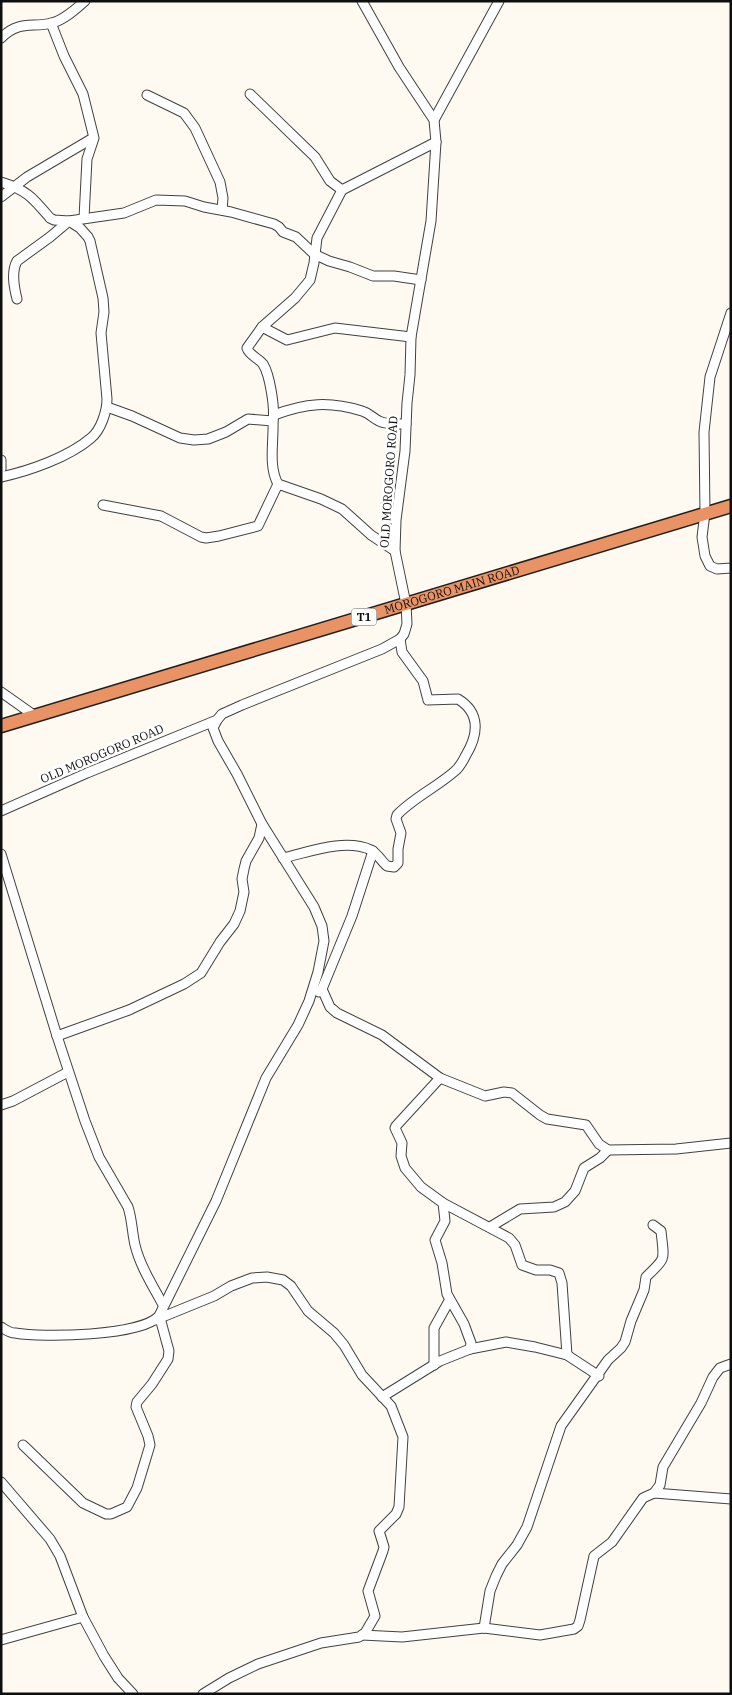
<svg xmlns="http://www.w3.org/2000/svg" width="732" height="1695" viewBox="0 0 732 1695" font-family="'IBM Plex Serif',serif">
  <rect width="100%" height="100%" fill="#fefaf1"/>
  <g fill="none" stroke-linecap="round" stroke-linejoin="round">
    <g stroke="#414141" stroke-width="11">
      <g id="minor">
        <polyline points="51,23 64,56 83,94 94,138 87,159 84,218"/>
        <path d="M1,38C19,20 31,28 52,23C64,20 76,9 85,1"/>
        <polyline points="250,94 315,157 330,181 342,190 436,142"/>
        <polyline points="147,95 184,113 195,128 220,182 223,198 222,210"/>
        <polyline points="434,120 499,1"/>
        <path d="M1,182C27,190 33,198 50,218L54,220L69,221L80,228L88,237L90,241L103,298L104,312L101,333L107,399C107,411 101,430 91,438C69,457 29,471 1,477"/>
        <polyline points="1,197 27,177 93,138"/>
        <path d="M17,299C14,287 11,272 17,261L50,237L69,221L124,213L156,200L185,201L204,207L231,212L274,224L279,227L283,232L296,237L314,254L329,261L350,267L373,276H394L421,280"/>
        <polyline points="731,313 710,377 704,432 705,513 702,537 705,556 710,566 717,569 731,568"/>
        <polyline points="262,327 287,340 335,328 411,337"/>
        <path d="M107,407L132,416L180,438L194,440L208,439L226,432L248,419L273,421C274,441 268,466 278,484L321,499L342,509L371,535L395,551"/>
        <path d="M274,415C306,403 329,401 362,411C369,413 373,418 379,421C386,425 398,424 406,424"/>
        <path d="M273,421C275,408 270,375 263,364C258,358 249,355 247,348L262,327L295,298L310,280L314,263L317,238L342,190"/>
        <polyline points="1,460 1,469"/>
        <polyline points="103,505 161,516 201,537 206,538 219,536 258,526 278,484"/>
        <polyline points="1,692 35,716"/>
        <polyline points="1,811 87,773 217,720 222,714 242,705 382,649 400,639 404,634 407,624 406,604 395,551 396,520 405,451 407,403 410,375 411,337 431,221 436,142 434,120 399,67 362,1"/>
        <path d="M1,854L57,1036L85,1121L99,1157L128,1207C132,1219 132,1232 135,1245C140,1266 153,1286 163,1305"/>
        <path d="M283,858C309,852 345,838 371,850C378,854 382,862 387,866L394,867L398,863V849L401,833L396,819L397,815C413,798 437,787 455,771C460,767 463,761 466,755C478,735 481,713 458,699L428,700L423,681L402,652L400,639"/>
        <polyline points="322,989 330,1007 337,1013 382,1035 440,1078 485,1096 504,1092 512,1093 540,1115 547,1119 586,1125 599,1144 608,1150 676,1149 731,1143"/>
        <polyline points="319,992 322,989 352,916 373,851"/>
        <polyline points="57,1036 129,1010 184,984 201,973 220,942 234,924 240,911 244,892 242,879 244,869 246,861 259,838 262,824"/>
        <polyline points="440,1078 396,1126 395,1128 402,1143 401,1156 405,1168 421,1187 443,1203 445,1221 435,1240 442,1263 447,1294 464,1324 471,1343 470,1349"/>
        <polyline points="1,1105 13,1101 68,1072"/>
        <polyline points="443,1203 509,1238 515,1245 522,1265 536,1270 550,1270 559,1273 562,1283 567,1355"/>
        <polyline points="490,1227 520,1209 554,1207 565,1202 575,1191 584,1168 600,1158 608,1150"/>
        <polyline points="155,1320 214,1296 231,1286 252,1278 267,1277 283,1280 291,1286 308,1311 334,1333 344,1345 362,1375 391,1406 403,1437 399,1507 396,1514 379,1531 384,1547 383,1551 368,1591 375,1616 365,1633 359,1637 321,1643 258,1664 229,1678 203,1694"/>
        <path d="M1,1327C6,1330 10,1333 15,1333C43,1338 141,1336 159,1316L216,1201L266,1078L298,1025L309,1001L318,972L324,941L322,926L314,907L262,824L237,774L218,741L213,728L217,720"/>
        <polyline points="434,1365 434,1328 449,1301"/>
        <polyline points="382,1397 440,1361 470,1349 506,1342 535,1347 567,1355 599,1376"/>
        <polyline points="23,1445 83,1503 106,1514 111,1514 127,1507 137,1488 150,1445 148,1436 136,1407 137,1402 152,1384 168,1359 169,1351 160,1318"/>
        <polyline points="1,1482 50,1539 60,1556 83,1617 104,1656 118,1678 133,1694"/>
        <polyline points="654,1493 660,1485 663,1467 701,1403 713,1377 720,1368 731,1364"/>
        <path d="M484,1628L490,1591L496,1576L502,1564L517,1545L527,1527L561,1426L608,1360L621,1348L625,1342L631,1321L644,1290L646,1277C667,1257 664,1261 661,1231L653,1225"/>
        <polyline points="362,1635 402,1637 484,1628 540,1635 574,1629 578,1626 580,1620 594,1556 612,1542 643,1498 654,1493 731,1499"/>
        <polyline points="1,1640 83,1617"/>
      </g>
    </g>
    <g stroke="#1f1f1f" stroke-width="15">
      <g id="highway">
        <path id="s1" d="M1,726L731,506"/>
      </g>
    </g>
    <use href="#minor" stroke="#fff" stroke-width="9"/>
    <use href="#highway" stroke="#e99264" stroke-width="12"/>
  </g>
  <g text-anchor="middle" stroke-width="5" stroke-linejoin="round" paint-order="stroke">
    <rect fill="#fff" stroke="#565656" stroke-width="1" x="351.5" y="608.5" width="25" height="17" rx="4"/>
    <g font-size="11" font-weight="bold" fill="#0e0e0e">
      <text x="364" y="621">T1</text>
    </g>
    <g font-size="12" fill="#0e0e0e" stroke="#fff">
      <text transform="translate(389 482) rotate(-86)" y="4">OLD MOROGORO ROAD</text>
      <text dy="4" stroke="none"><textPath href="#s1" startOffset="471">MOROGORO MAIN ROAD</textPath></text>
      <text transform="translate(102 754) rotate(-23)" y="4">OLD MOROGORO ROAD</text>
    </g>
  </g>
  <rect width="732" height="1695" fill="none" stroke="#0e0e0e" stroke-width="5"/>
</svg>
